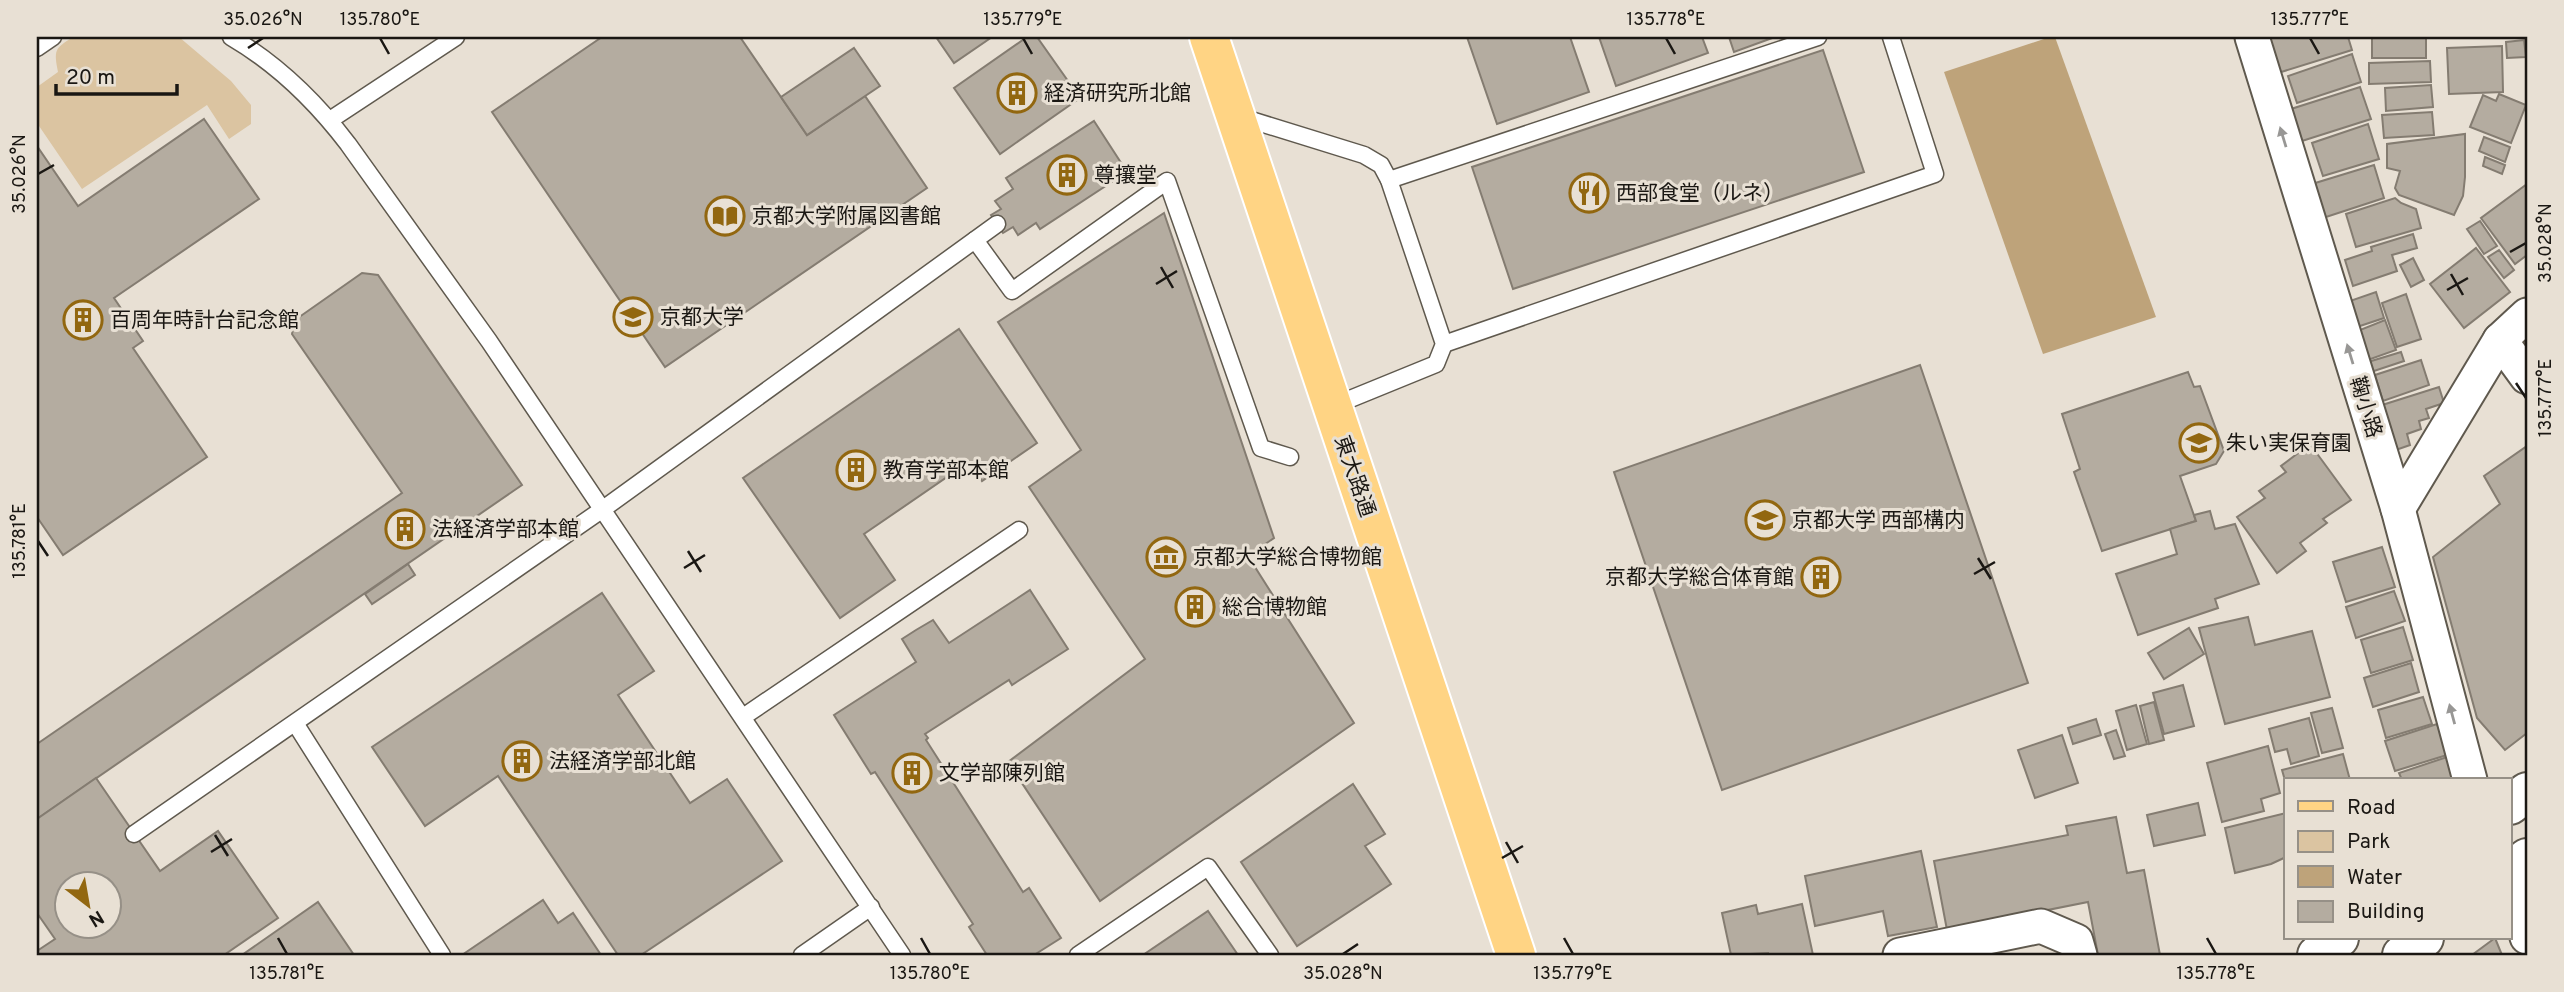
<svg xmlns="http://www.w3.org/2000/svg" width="2564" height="992" viewBox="0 0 2564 992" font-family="Overpass,'Noto Sans JP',sans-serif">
  <rect width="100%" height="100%" fill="#e8e0d4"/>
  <path fill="#dbc4a1" d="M73,37H179L231,81L251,105V124L229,139L207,105L82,189L37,123V87L58,72C54,50 54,49 73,37Z"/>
  <polygon fill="#bea37a" points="2050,37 2055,37 2156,317 2043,354 1944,72"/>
  <g fill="#b4aca0" stroke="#847c71" stroke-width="2" fill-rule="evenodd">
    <polygon points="602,37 740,37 807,135 865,96 927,188 665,367 492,112"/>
    <polygon points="936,37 992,37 954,63"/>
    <polygon points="1027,37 1037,37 1080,98 1000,154 954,88"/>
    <polygon points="1467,37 1570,37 1589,92 1497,124"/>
    <polygon points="1599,37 1702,37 1708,53 1616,86"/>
    <polygon points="1729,37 1775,37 1734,52"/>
    <polygon points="2273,37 2348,37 2352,50 2278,73 2267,39"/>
    <rect x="2372" y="37" width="54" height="21"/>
    <polygon points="2524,40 2526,57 2507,58 2506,42"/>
    <polygon points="2502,46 2503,92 2449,94 2447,48"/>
    <polygon points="854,48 880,86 807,135 781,97"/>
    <polygon points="1823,50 1864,172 1513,289 1472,167"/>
    <polygon points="2352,54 2361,82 2297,103 2288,76"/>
    <polygon points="2430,61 2431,82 2369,84 2369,63"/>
    <polygon points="2431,85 2433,107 2386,111 2385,88"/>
    <polygon points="2360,87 2371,119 2302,141 2291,109"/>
    <polygon points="2499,94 2526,105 2511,143 2470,127 2483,95 2496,101"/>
    <polygon points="2432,112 2434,135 2384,138 2382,115"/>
    <polygon points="204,119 259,199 114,298 143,341 133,348 207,457 63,555 37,517 37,146 78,206"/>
    <polygon points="1094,121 1127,172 1040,229 1036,223 1018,235 1013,227 1003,233 991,215 1001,209 995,201 1013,189 1006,178"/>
    <polygon points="2368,124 2379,159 2323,176 2312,143"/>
    <polygon points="2465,134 2465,177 2463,196 2454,215 2399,195 2395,188 2400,171 2387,168 2387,144"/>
    <polygon points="2484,137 2510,147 2505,162 2479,151"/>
    <polygon points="2485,157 2505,165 2502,174 2483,166"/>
    <polygon points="2374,165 2384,198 2323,218 2312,184"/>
    <polygon points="2527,184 2527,255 2515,264 2481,218"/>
    <polygon points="2395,198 2401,203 2416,209 2421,228 2356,247 2346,214"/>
    <polygon points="1164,213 1274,538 1248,556 1354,723 1100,901 1008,762 1145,659 1029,487 1081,450 998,322"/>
    <polygon points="2480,221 2497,246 2484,254 2467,229"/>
    <polygon points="2413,234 2417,248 2392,255 2397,271 2353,286 2345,260 2372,251 2371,247"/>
    <polygon points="2476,248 2510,292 2464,328 2430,284"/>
    <polygon points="2499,250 2514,270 2504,278 2488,257"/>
    <polygon points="2413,258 2424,280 2411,287 2400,265"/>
    <polygon points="362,273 378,275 522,485 37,819 37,744 402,493 292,334 295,320"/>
    <polygon points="2376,292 2384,318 2357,327 2347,302"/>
    <polygon points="2406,294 2421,339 2397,347 2382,303"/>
    <polygon points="2385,320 2396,350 2365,361 2355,332"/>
    <polygon points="959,329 1037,443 982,481 969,462 864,534 895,580 840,618 743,478"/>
    <polygon points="2401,352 2404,361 2371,372 2368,362"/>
    <polygon points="2421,360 2429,385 2383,401 2375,375"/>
    <polygon points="1920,365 2028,683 1722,790 1614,472"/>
    <polygon points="2188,372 2194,387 2200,386 2224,451 2216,464 2180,476 2196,521 2102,551 2074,472 2080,469 2062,414"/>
    <polygon points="2439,387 2444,403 2426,409 2429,418 2419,421 2421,429 2407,434 2410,445 2393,451 2379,406"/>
    <polygon points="2310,444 2351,500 2323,519 2327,523 2300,543 2306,551 2277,573 2237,517 2265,498 2259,491 2286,472 2281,466"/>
    <polygon points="2527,446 2527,733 2505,750 2477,718 2433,557 2500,504 2484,476"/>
    <polygon points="2210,511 2215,529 2235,524 2259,584 2215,599 2218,608 2138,635 2116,574 2177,554 2170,529 2196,521 2194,515"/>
    <polygon points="2382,547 2395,587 2346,602 2333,562"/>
    <polygon points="408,564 415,575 372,604 365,594"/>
    <polygon points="1030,590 1068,649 1012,685 1009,680 925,734 928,738 926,740 1023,892 1029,888 1061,938 1034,955 987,955 969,927 973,924 875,772 871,774 834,715 916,662 902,639 916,630 933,620 949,643"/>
    <polygon points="2394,591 2405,621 2356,638 2346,607"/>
    <polygon points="602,593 654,671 618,695 690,803 727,779 782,861 641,955 618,955 498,776 425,826 372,747"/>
    <polygon points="2248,617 2255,645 2312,631 2330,697 2225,724 2199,628"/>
    <polygon points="2403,627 2413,660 2371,673 2361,640"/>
    <polygon points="2189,628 2204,654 2164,679 2148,653"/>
    <polygon points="2411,663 2419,692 2373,707 2364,678"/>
    <polygon points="2183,685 2194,726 2164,734 2153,693"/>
    <polygon points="2423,697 2432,724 2386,738 2378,710"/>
    <polygon points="2154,702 2164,740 2149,744 2140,706"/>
    <polygon points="2136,705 2147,744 2127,750 2116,711"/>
    <polygon points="2332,708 2343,748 2322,753 2311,713"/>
    <polygon points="2309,718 2319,756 2291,764 2287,749 2275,752 2269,729"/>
    <polygon points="2096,719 2101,735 2073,744 2068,728"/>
    <polygon points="2437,724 2447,755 2395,771 2385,741"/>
    <polygon points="2116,730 2125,756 2114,759 2105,734"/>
    <polygon points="2062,735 2078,783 2035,798 2018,750"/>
    <polygon points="2268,746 2280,793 2261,799 2264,811 2222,822 2207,763"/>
    <polygon points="2343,754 2350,780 2286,780 2286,784 2282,770"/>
    <polygon points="2447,757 2455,780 2402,780 2399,773"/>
    <path d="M96,778L160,871L218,831L278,918L224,955H37V951L55,939L37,913V819ZM66,884H108V926H66Z"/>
    <polygon points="1353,784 1385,834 1365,846 1391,884 1297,946 1241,862"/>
    <polygon points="2198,803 2205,835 2154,846 2147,815"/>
    <polygon points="2286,813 2286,857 2271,864 2235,873 2225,828"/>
    <polygon points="2116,817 2127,873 2144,870 2160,955 2098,955 2088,902 1947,930 1934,861 2068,835 2066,826"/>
    <polygon points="1921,851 1937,927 1888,936 1883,911 1815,926 1805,876"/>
    <polygon points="543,900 558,923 573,913 601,955 462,955"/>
    <polygon points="318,902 354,955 242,955"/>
    <polygon points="1802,904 1813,955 1768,955 1768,953 1731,955 1722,913 1756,905 1758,914"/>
    <polygon points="1208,911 1238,955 1143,955"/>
    <polygon points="2495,938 2502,955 2472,955"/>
  </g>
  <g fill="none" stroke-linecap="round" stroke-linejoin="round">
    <g stroke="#5f594e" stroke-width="19">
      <g id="lane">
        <path d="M231,37C277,64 316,102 348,144L489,341L902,955"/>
        <polyline points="37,48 53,37"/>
        <polyline points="1238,116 1364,155 1381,165 1389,180 1444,344 1436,364 1333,406"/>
        <polyline points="330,120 456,37"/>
        <polyline points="1389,180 1818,37"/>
        <polyline points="975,240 1012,291 1167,181 1261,448 1290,457"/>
        <polyline points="1444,344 1935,174 1891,37"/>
        <polyline points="743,717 1019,530"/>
        <polyline points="295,723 442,955"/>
        <polyline points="134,834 603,509 997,224"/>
        <polyline points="802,955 871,907"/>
        <polyline points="1078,955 1208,867 1270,955"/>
      </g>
    </g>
    <g stroke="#5f594e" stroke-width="37">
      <g id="street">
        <polyline points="2252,37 2398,509 2470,780"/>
        <polyline points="2500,340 2527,377"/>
        <polyline points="2398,509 2500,340 2527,315"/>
        <polyline points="2510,877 2527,937"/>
        <polyline points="1900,955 2041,926 2076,941 2080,955"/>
      </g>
    </g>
    <g stroke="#5f594e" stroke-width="42">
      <g id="secondary">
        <polyline points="2510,805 2527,792"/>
        <polyline points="2510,872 2527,858"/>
        <polyline points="2317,955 2339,938"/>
        <polyline points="2402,955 2424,938"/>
      </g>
    </g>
    <g stroke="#fff" stroke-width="42">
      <polyline id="primary" points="1209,37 1516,955"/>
    </g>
    <use href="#lane" stroke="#fff" stroke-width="16"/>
    <use href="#street" stroke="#fff" stroke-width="33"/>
    <use href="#secondary" stroke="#fff" stroke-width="38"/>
    <use href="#primary" stroke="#ffd484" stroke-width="38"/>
  </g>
  <defs><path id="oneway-solid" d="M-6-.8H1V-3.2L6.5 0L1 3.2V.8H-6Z" transform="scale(1.75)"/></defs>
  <g fill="#989795">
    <use href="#oneway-solid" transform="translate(2283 137) rotate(-107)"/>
    <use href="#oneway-solid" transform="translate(2350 354) rotate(-107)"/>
    <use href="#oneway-solid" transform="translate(2452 714) rotate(-105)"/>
  </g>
  <path fill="none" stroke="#1a1713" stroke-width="2.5" d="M380,38L389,54M1023,38L1032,54M1666,38L1675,54M2310,38L2319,54M248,48L263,38M38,174L54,165M2510,252L2526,243M1161,267L1173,288M2451,274L2463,295M1156,284L1177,271M2447,290L2468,278M2516,383L2526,398M38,541L48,556M688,551L701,572M1978,558L1991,579M684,568L705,555M1974,574L1995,562M215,835L228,856M1506,842L1518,863M211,852L232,839M1502,858L1523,846M278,938L287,954M921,938L930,954M1564,938L1573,954M2207,938L2216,954M1343,954L1358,944"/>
  <defs>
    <g id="building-ring" transform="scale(2.0125)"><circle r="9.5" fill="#e8e0d4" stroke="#926710" stroke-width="1.5"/><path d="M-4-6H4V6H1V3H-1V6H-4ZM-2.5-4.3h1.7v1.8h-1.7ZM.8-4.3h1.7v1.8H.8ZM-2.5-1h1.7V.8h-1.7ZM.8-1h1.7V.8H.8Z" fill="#926710"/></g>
    <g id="restaurant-ring" transform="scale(2.0125)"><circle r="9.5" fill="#e8e0d4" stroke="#926710" stroke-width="1.5"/><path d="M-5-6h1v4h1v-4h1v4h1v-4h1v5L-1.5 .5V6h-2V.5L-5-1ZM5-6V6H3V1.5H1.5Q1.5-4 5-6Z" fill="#926710"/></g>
    <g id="library-ring" transform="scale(2.0125)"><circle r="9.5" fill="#e8e0d4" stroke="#926710" stroke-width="1.5"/><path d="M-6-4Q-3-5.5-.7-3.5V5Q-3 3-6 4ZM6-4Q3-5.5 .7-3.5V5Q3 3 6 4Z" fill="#926710"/></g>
    <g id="university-ring" transform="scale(2.0125)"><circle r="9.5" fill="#e8e0d4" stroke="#926710" stroke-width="1.5"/><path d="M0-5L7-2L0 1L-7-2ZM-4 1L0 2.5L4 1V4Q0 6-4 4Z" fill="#926710"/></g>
    <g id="school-ring" transform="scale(2.0125)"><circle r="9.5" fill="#e8e0d4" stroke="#926710" stroke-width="1.5"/><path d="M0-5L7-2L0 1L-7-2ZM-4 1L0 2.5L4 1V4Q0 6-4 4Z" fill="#926710"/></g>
    <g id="museum-ring" transform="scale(2.0125)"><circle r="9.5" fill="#e8e0d4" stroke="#926710" stroke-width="1.5"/><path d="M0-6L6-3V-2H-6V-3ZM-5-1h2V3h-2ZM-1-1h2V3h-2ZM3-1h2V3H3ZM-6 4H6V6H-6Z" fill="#926710"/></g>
  </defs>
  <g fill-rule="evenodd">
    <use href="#building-ring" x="1017" y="93"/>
    <use href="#building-ring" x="1067" y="175"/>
    <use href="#restaurant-ring" x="1589" y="193"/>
    <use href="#library-ring" x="725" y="216"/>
    <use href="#university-ring" x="633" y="317"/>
    <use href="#building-ring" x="83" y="320"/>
    <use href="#school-ring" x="2199" y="443"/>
    <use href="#building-ring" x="856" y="470"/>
    <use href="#university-ring" x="1765" y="520"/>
    <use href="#building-ring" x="405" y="529"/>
    <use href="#museum-ring" x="1166" y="557"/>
    <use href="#building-ring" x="1821" y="577"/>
    <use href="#building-ring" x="1195" y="607"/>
    <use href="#building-ring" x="522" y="761"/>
    <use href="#building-ring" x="912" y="773"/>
  </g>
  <g text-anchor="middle" stroke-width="6" stroke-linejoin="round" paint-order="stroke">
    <g font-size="21" fill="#1a1713" stroke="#e8e0d4" text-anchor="start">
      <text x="1044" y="100">経済研究所北館</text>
      <text x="1094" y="182">尊攘堂</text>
      <text x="1616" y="200">西部食堂（ルネ）</text>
      <text x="752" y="223">京都大学附属図書館</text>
      <text x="660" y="324">京都大学</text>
      <text x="110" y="327">百周年時計台記念館</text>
      <text x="2226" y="450">朱い実保育園</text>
      <text x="883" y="477">教育学部本館</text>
      <text x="1792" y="527">京都大学 西部構内</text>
      <text x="432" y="536">法経済学部本館</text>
      <text x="1193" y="564">京都大学総合博物館</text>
      <text x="1794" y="584" text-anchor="end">京都大学総合体育館</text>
      <text x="1222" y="614">総合博物館</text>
      <text x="549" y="768">法経済学部北館</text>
      <text x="939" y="780">文学部陳列館</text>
    </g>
    <g font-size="21" fill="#1a1713" stroke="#e8e0d4">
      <text transform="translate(2366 407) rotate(73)" y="7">鞠小路</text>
      <text transform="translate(1355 476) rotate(71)" y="7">東大路通</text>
    </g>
  </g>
  <rect width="2564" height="992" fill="none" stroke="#e8e0d4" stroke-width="77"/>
  <rect x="2284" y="778" width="228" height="161" fill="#e8e0d4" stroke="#969087" stroke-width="2"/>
  <rect x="2298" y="801" width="35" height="10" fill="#ffd484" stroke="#969087" stroke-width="2"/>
  <text x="2347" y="814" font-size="21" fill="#1a1713">Road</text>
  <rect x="2298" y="831" width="35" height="21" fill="#dbc4a1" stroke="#969087" stroke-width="2"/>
  <text x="2347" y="848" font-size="21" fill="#1a1713">Park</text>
  <rect x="2298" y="866" width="35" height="21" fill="#bea37a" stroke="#969087" stroke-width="2"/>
  <text x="2347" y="884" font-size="21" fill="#1a1713">Water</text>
  <rect x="2298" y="901" width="35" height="21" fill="#b4aca0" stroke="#969087" stroke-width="2"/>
  <text x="2347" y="918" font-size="21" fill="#1a1713">Building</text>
  <g transform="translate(88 905) rotate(149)"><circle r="33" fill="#e8e0d4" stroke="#969087" stroke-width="2"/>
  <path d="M0-5L12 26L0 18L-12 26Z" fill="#926710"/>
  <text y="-10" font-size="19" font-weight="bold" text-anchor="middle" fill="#1a1713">N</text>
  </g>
  <path d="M56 84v10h121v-10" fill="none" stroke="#1a1713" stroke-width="3.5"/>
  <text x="66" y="84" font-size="21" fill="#1a1713" stroke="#e8e0d4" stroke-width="5" paint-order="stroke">20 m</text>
  <rect x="38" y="38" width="2488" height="916" fill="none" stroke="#1a1713" stroke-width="2.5"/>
  <g font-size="18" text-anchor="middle" fill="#1a1713">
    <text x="263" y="25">35.026°N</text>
    <text x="380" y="25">135.780°E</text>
    <text x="1023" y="25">135.779°E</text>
    <text x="1666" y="25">135.778°E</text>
    <text x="2310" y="25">135.777°E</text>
    <text transform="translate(19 174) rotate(-90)" y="6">35.026°N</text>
    <text transform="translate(2545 243) rotate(-90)" y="6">35.028°N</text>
    <text transform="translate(2545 398) rotate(-90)" y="6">135.777°E</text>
    <text transform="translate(19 541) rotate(-90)" y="6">135.781°E</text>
    <text x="287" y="979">135.781°E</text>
    <text x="930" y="979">135.780°E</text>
    <text x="1343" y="979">35.028°N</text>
    <text x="1573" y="979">135.779°E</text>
    <text x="2216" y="979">135.778°E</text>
  </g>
</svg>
